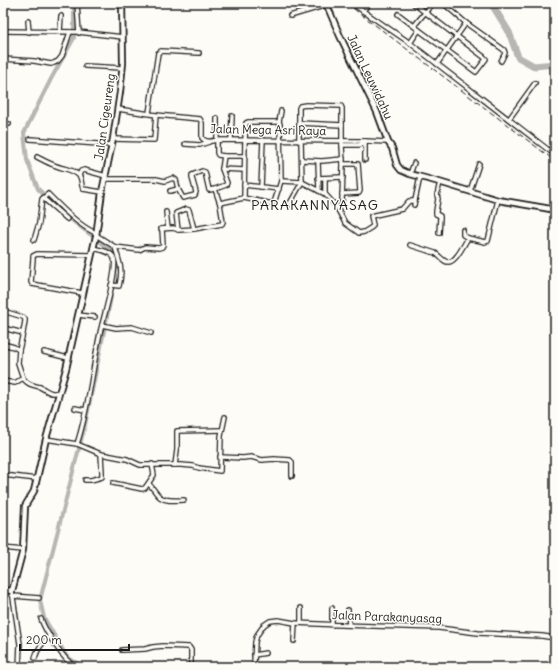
<svg xmlns="http://www.w3.org/2000/svg" width="558" height="670" viewBox="0 0 558 670" font-family="Delius,sans-serif">
  <rect width="100%" height="100%" fill="#fdfcf7"/>
  <filter id="ink" filterUnits="userSpaceOnUse"><feTurbulence type="fractalNoise" baseFrequency=".025" numOctaves="2"/><feDisplacementMap in="SourceGraphic" scale="8" xChannelSelector="R" yChannelSelector="G"/><feConvolveMatrix kernelMatrix="1 2 1 2 8 2 1 2 1" color-interpolation-filters="sRGB"/></filter>
  <g filter="url(#ink)">
    <g fill="none" stroke-linecap="round" stroke-linejoin="round">
      <g stroke="#b7b6b2" stroke-width="4">
        <polyline points="74,3 74,38 51,79 24,133 27,160 38,189 70,219 116,254 116,263"/>
        <polyline points="83,667 67,657 44,618 40,600 85,425 111,297"/>
      </g>
      <polyline stroke="#b7b6b2" stroke-width="7" points="491,3 509,32 518,57 534,66 555,64"/>
      <g stroke="#1c1c1c" stroke-width="6">
        <g id="street">
          <polyline points="77,3 79,33"/>
          <polyline points="352,3 363,11"/>
          <polyline points="369,3 363,11 410,43 555,155"/>
          <polyline points="413,3 484,57 486,59 476,72 419,30"/>
          <polyline points="443,3 466,23 504,50 505,53 501,61"/>
          <polyline points="398,14 419,30 410,43"/>
          <polyline points="290,16 327,5"/>
          <polyline points="3,21 5,6"/>
          <polyline points="28,21 29,32"/>
          <polyline points="414,26 433,3"/>
          <polyline points="3,31 78,32 123,37"/>
          <polyline points="60,32 61,16"/>
          <polyline points="3,59 34,61 51,64 54,63 58,61 62,56 70,32"/>
          <polyline points="437,64 466,23"/>
          <polyline points="85,66 122,68"/>
          <path d="M118,109L156,115L200,119L202,123V138C206,143 212,141 217,140L365,141L388,142"/>
          <polyline points="149,113 158,53 161,51 199,53"/>
          <polyline points="217,118 217,153 218,155 224,156 245,156"/>
          <polyline points="509,119 535,83"/>
          <polyline points="279,122 281,111"/>
          <polyline points="299,123 342,125"/>
          <polyline points="3,124 9,124"/>
          <polyline points="30,139 112,145"/>
          <polyline points="113,139 154,140 156,115"/>
          <polyline points="231,140 232,116"/>
          <polyline points="299,141 299,108 300,106 306,105 341,106 342,108 342,145 343,164 358,164 360,191 359,193 342,194"/>
          <polyline points="365,141 365,160"/>
          <polyline points="185,144 200,145 209,142"/>
          <polyline points="342,145 359,145 362,144 362,141"/>
          <polyline points="224,156 222,169 244,170"/>
          <path d="M37,157C43,160 48,163 54,165C62,169 75,169 80,177C82,180 81,185 83,189L102,192"/>
          <polyline points="302,160 322,161 343,159"/>
          <polyline points="318,161 319,191"/>
          <polyline points="410,174 414,163"/>
          <polyline points="79,175 81,171 84,170 106,176"/>
          <polyline points="318,178 343,177"/>
          <polyline points="105,179 156,179 165,181 173,178 176,180 178,189"/>
          <polyline points="281,181 302,182 325,194 336,206 345,223 359,233 364,232 372,227 373,225 371,216 402,209 409,201 415,201"/>
          <polyline points="244,185 279,189"/>
          <polyline points="261,187 263,140"/>
          <polyline points="170,191 178,189 183,198 195,195 196,192 192,178 192,175 202,171 205,172 209,190 215,189 226,185 227,183 222,169"/>
          <polyline points="470,191 479,164"/>
          <polyline points="325,194 325,178"/>
          <polyline points="43,198 67,219"/>
          <polyline points="342,202 343,164"/>
          <polyline points="220,203 244,198 268,203 272,204 274,203 281,181 280,124 279,122 248,122 246,123 245,140 244,198"/>
          <polyline points="289,205 302,182 301,141"/>
          <polyline points="414,205 420,177"/>
          <polyline points="166,212 168,228"/>
          <polyline points="161,229 173,228 179,230 194,229 222,224 223,222 220,204 215,189"/>
          <polyline points="178,230 176,213 186,209 189,210 194,229"/>
          <polyline points="463,230 463,235 468,238"/>
          <polyline points="439,233 440,218 440,216 436,214 436,211 438,199 437,195 440,182"/>
          <polyline points="96,235 115,247 139,250 145,247 159,248 162,247 163,245 162,229"/>
          <path d="M34,240L39,223L42,199L48,194C51,197 54,200 57,203C67,213 83,228 96,233"/>
          <path d="M410,245L435,253C439,255 441,259 445,261C454,267 464,244 468,238L485,242L488,241L498,200"/>
          <path d="M111,285L119,286C123,269 120,264 115,247"/>
          <polyline points="82,293 32,284 31,282 33,259 33,256 37,254 91,255"/>
          <polyline points="3,311 23,317 25,319 25,321 23,333 3,328"/>
          <polyline points="78,315 95,317"/>
          <polyline points="102,325 116,328 132,327 151,333"/>
          <polyline points="3,344 14,347 19,350 18,363 23,378"/>
          <polyline points="19,350 23,333"/>
          <polyline points="44,352 68,358"/>
          <path d="M3,381L15,383L23,378C28,385 33,385 40,387C48,391 50,395 59,392"/>
          <polyline points="75,408 85,410"/>
          <polyline points="46,439 77,444 101,454 127,459 140,465 181,465 193,466 199,468 220,471 221,436 225,417"/>
          <path d="M77,444C89,408 92,370 100,333C103,319 118,270 114,258C111,251 100,250 93,248"/>
          <polyline points="220,457 243,458 251,457 262,460 274,459 290,460 292,462 292,476"/>
          <polyline points="175,465 177,450 177,431 222,430"/>
          <polyline points="3,475 37,479"/>
          <polyline points="85,480 91,480 102,477 102,472 101,454"/>
          <polyline points="113,483 142,489 145,488 154,475 152,464"/>
          <path d="M149,484C153,488 157,495 160,497C167,502 176,500 184,500"/>
          <polyline points="3,548 23,550"/>
          <polyline points="12,591 20,644 19,667"/>
          <polyline points="13,596 39,598"/>
          <polyline points="348,610 349,625"/>
          <path d="M41,619C46,633 63,659 75,667"/>
          <polyline points="301,623 301,608"/>
          <polyline points="332,625 332,608"/>
          <polyline points="294,641 295,623"/>
          <polyline points="122,650 145,649 153,647 163,646 189,647 191,650 191,667"/>
          <polyline points="254,655 266,653"/>
          <path d="M35,658C37,649 43,642 50,636"/>
          <polyline points="252,667 254,663 255,642 257,635 264,625 270,621 278,620 295,623 341,625 439,628 478,633 542,636 555,638"/>
        </g>
      </g>
      <g stroke="#1c1c1c" stroke-width="8">
        <g id="secondary">
          <polyline points="326,3 340,36 377,112 388,142 392,148 397,165 401,170 410,174 439,182 498,200 545,208 555,210"/>
          <polyline points="3,590 12,591 23,550 25,506 34,491 46,439 66,369 96,236 102,192 113,139 120,92 123,63 122,3"/>
        </g>
      </g>
      <use href="#street" stroke="#fdfcf7" stroke-width="3.5"/>
      <use href="#secondary" stroke="#fdfcf7" stroke-width="4.5"/>
      <polyline stroke="#1c1c1c" stroke-width="1" stroke-dasharray="6 3" stroke-linecap="butt" points="346,3 555,161"/>
    </g>
  </g>
  <g text-anchor="middle" stroke-width="3" stroke-linejoin="round" paint-order="stroke">
    <g font-size="12" fill="#1c1c1c" stroke="#fdfcf7">
      <text transform="translate(370 77) rotate(65)" y="4">Jalan Leuwidahu</text>
      <text transform="translate(105 117) rotate(-82)" y="4">Jalan Cigeureng</text>
      <text transform="translate(268 130) rotate(1)" y="4">Jalan Mega Asri Raya</text>
      <text transform="translate(387 617) rotate(2)" y="4">Jalan Parakanyasag</text>
    </g>
    <g font-size="14" letter-spacing="1" fill="#1c1c1c" stroke="#fdfcf7">
      <text x="315" y="210">PARAKANNYASAG</text>
    </g>
  </g>
  <rect width="558" height="670" fill="none" stroke="#fdfcf7" stroke-width="16"/>
  <rect x="8" y="8" width="542" height="654" fill="none" stroke="#1c1c1c" stroke-width="1.5" filter="url(#ink)"/>
  <path d="M20 644v6h109v-6" fill="none" stroke="#1c1c1c" stroke-width="2"/>
  <text x="26" y="644" font-size="12" fill="#1c1c1c" stroke="#fdfcf7" stroke-width="3" paint-order="stroke">200 m</text>
</svg>
